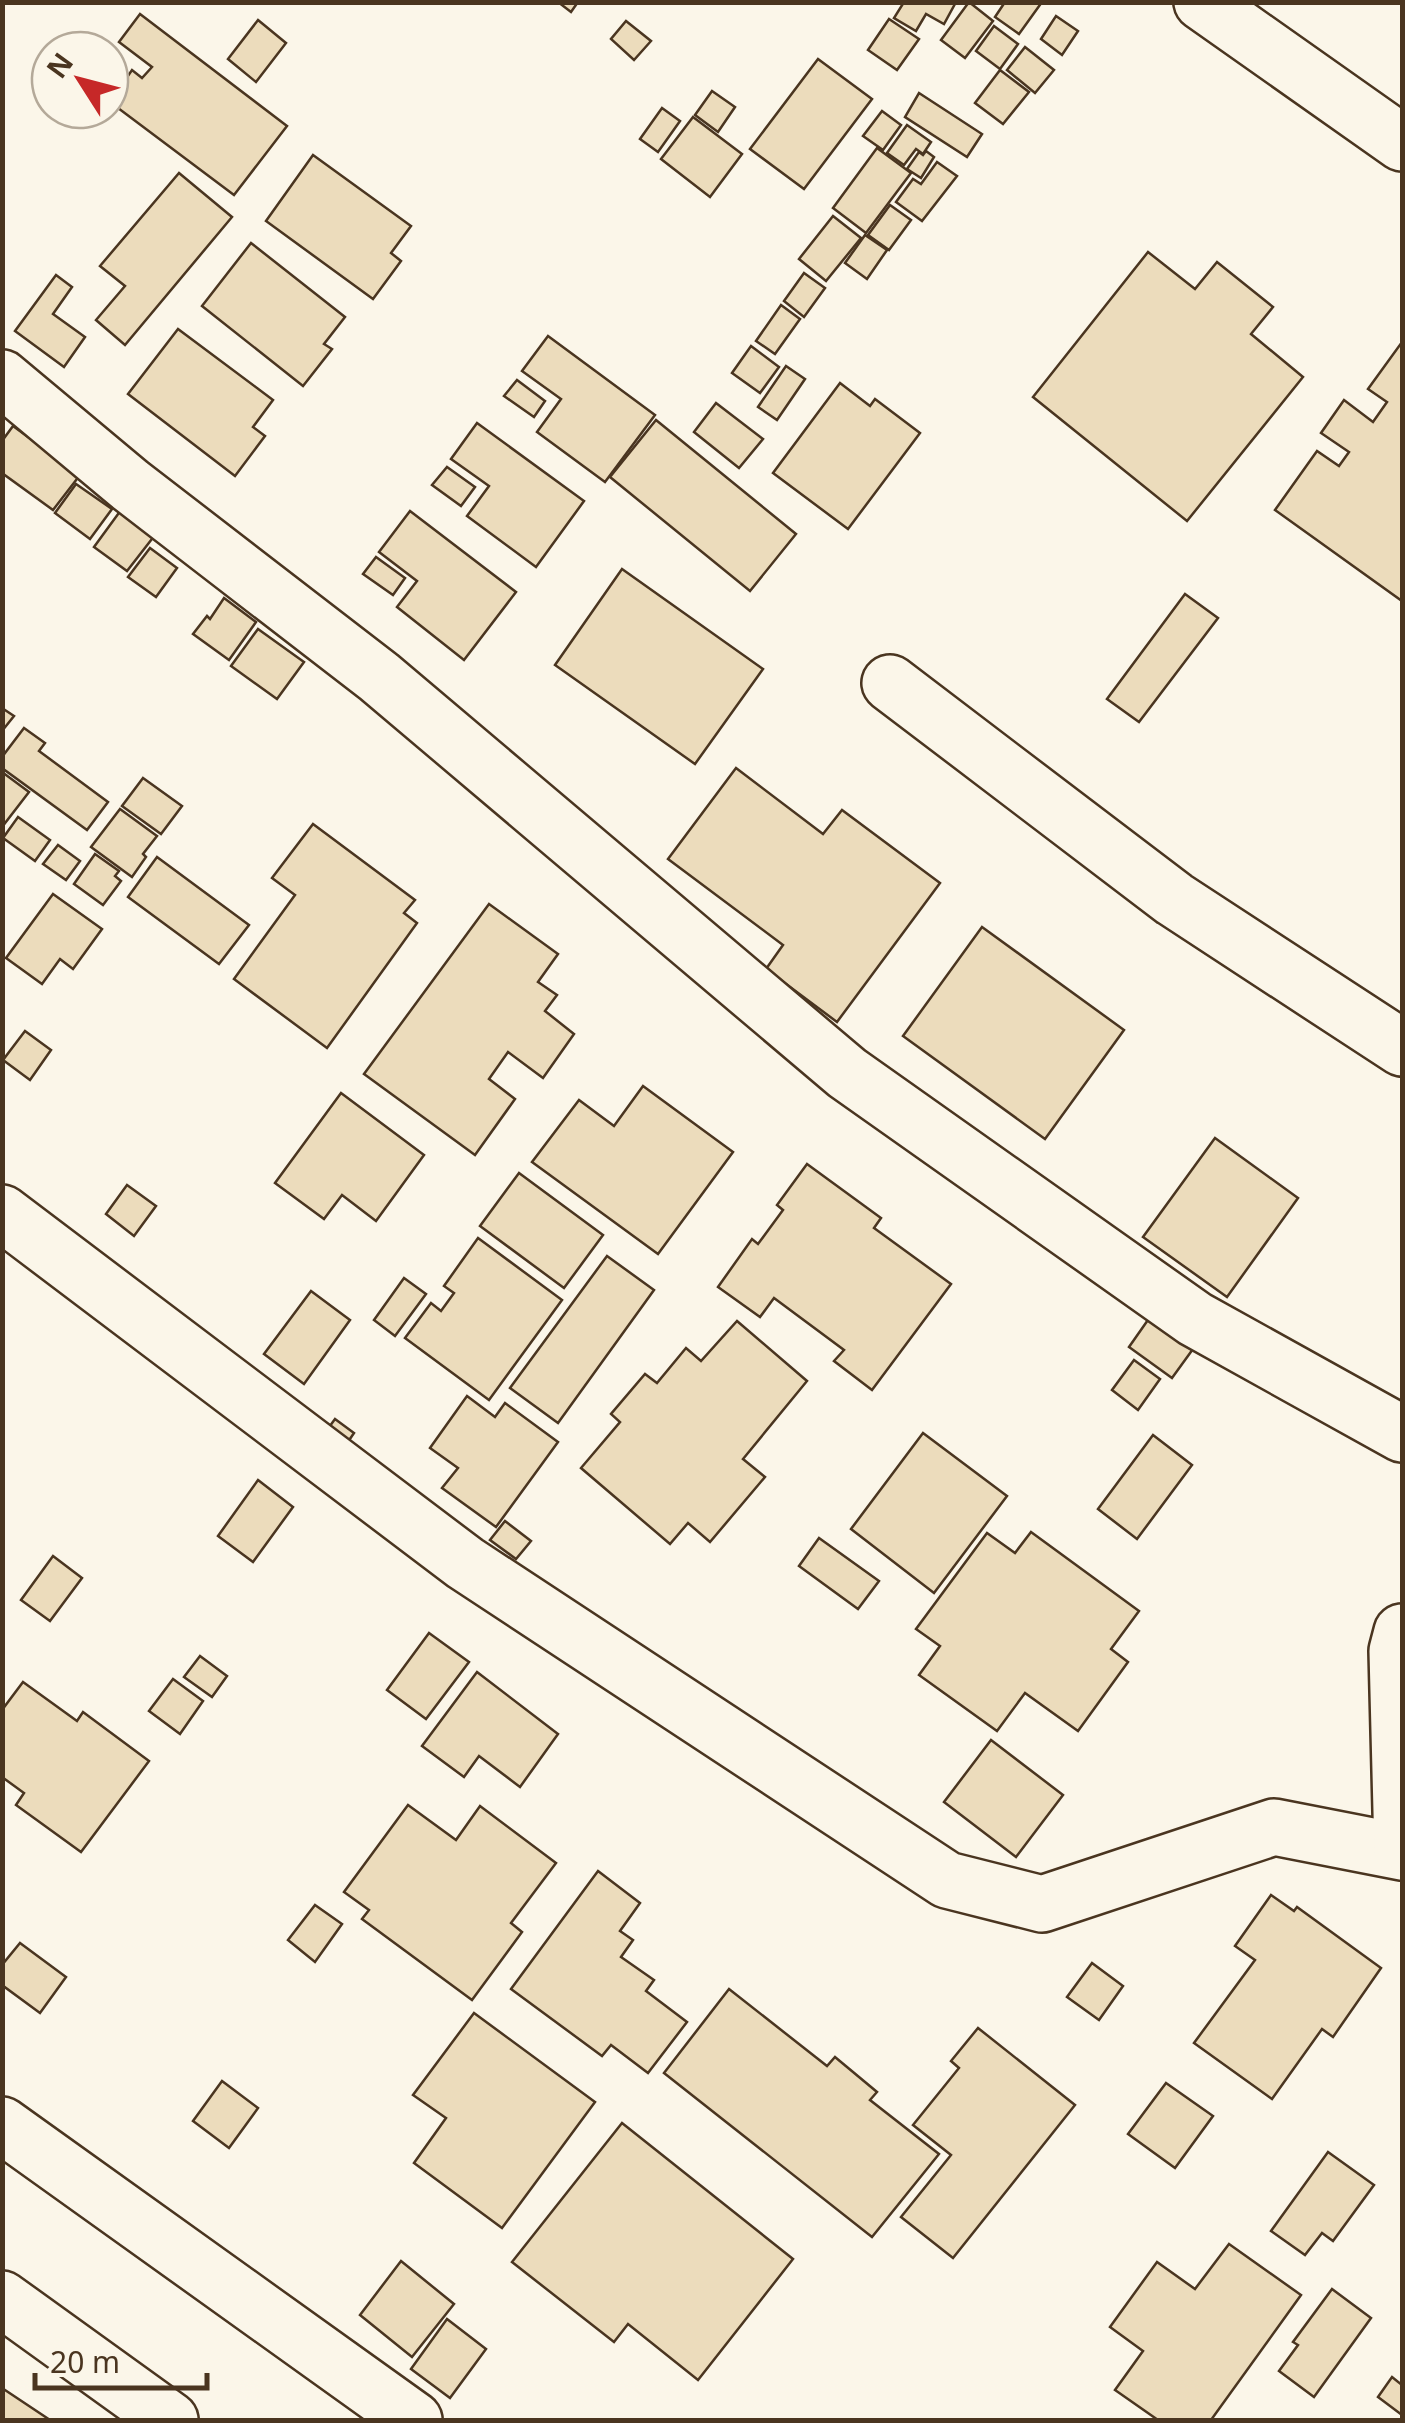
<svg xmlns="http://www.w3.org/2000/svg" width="1405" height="2423" viewBox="0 0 1405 2423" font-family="'Noto Sans',sans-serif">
  <rect width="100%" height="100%" fill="#fbf6e9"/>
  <g fill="#ecdcbc" stroke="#4a3520" stroke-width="2.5">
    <polygon points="558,2 578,2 571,12"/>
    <polygon points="904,2 956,2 944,24 926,14 916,31 894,18"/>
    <polygon points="969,2 993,21 965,58 941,40"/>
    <polygon points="1005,2 1042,2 1019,34 995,17"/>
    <polygon points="140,14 287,126 234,195 110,102 132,70 142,78 152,67 119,42"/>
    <polygon points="1056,16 1078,31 1062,55 1041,39"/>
    <polygon points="889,19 919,39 897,70 868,50"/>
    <polygon points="258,20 286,43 256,82 228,59"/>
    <polygon points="626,21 651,41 634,60 611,39"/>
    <polygon points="994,26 1018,44 1000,69 976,51"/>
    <polygon points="1025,47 1054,70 1035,93 1007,70"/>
    <polygon points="818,59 872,99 804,189 750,149"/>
    <polygon points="1000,70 1029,92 1003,124 975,103"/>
    <polygon points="712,91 735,107 718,132 695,115"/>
    <polygon points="919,93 982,134 967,157 905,117"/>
    <polygon points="662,108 680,121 658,152 640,139"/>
    <polygon points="882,111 901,125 883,150 863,136"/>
    <polygon points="693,117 742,154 710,197 661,159"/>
    <polygon points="907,125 931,142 923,154 916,149 904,165 887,153"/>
    <polygon points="877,148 911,173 866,233 833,208"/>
    <polygon points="926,151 934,157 921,178 907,169 919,152 923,155"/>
    <polygon points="313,155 411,226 391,253 401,261 373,299 266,221"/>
    <polygon points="937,162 957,176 922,221 896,202 913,179 921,184"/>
    <polygon points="179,173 232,217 125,345 96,320 125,286 100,266"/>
    <polygon points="890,205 911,220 889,250 868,235"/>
    <polygon points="833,216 861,238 826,281 799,259"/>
    <polygon points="865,235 887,250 867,279 845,263"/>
    <polygon points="251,243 345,317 324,344 332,349 303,386 202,306"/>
    <polygon points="1148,252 1195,289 1217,262 1273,307 1251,334 1303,377 1187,521 1033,397"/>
    <polygon points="804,273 825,288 804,317 784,301"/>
    <polygon points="56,275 72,287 53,314 85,337 64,367 15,331"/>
    <polygon points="781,305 800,319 775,354 756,341"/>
    <polygon points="178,329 273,400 253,427 265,436 235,476 128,394"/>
    <polygon points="548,336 655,415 605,482 537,432 561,399 522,371"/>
    <polygon points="1402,342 1402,601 1275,510 1317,451 1339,466 1349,452 1321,433 1344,400 1373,422 1387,402 1368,389"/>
    <polygon points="751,346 779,367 760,393 732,373"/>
    <polygon points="786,366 805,379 777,420 758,407"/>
    <polygon points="517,380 545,401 534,417 504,396"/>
    <polygon points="840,383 870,406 875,399 920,433 848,529 773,473"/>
    <polygon points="716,403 763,439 739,468 694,432"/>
    <polygon points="656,420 796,534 750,591 610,477"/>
    <polygon points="477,423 584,501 536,567 467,516 489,486 451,459"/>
    <polygon points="13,426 80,475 53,510 2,473 2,441"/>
    <polygon points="447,467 475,487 461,506 432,485"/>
    <polygon points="76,484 112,509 90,539 55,513"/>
    <polygon points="121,510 155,535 127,571 94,547"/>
    <polygon points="410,511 516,592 464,660 397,607 417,581 379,552"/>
    <polygon points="150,548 177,568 156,597 128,577"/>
    <polygon points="376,557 405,578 393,595 363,574"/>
    <polygon points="622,569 763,669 695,764 555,665"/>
    <polygon points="1185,594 1218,618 1139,722 1107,699"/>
    <polygon points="224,598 256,622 229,660 193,634 207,616 210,619"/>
    <polygon points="258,629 304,662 277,699 231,666"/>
    <polygon points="2,708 14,716 2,731"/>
    <polygon points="24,728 45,743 39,751 108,802 87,830 2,768 2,757"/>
    <polygon points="736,768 823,834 842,810 940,883 837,1022 766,969 783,945 668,859"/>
    <polygon points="2,772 29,792 2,827"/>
    <polygon points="143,778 182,806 161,834 122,806"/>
    <polygon points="120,809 157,836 143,854 146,857 132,877 91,847"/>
    <polygon points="18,817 50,840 35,861 3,838"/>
    <polygon points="313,824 415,900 404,913 417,923 327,1048 234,979 295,895 272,878"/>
    <polygon points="58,845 80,861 66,880 43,864"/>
    <polygon points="95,854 119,871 115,876 121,881 103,905 74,884"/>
    <polygon points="157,857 249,925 219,964 128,897"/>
    <polygon points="53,894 102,929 73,969 60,959 42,984 6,958"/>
    <polygon points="489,904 558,954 538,982 557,995 545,1011 574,1034 543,1078 508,1052 489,1079 515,1099 475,1155 364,1074"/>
    <polygon points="982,927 1124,1030 1045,1139 903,1036"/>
    <polygon points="25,1031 51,1050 30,1080 3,1060"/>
    <polygon points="643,1086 733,1152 658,1254 532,1162 579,1100 614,1126"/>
    <polygon points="341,1093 424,1155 376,1221 342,1195 324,1219 275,1183"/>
    <polygon points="1215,1138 1298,1198 1227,1297 1143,1237"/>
    <polygon points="807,1164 881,1218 874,1228 951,1284 872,1390 834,1361 844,1350 774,1298 760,1317 718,1287 752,1239 758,1244 783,1210 777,1205"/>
    <polygon points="519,1173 603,1235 564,1288 480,1226"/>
    <polygon points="127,1185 156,1206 134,1236 106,1214"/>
    <polygon points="478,1238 562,1300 489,1400 405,1338 431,1303 441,1311 454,1293 444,1286"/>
    <polygon points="607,1256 654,1290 558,1423 510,1388"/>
    <polygon points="404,1278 426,1294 395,1336 374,1320"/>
    <polygon points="311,1291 350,1320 304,1384 264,1354"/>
    <polygon points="1150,1317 1193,1349 1172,1378 1129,1347"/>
    <polygon points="737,1321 807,1381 743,1459 765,1477 710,1542 688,1523 670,1544 581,1468 620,1422 611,1414 645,1374 657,1383 686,1348 701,1361"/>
    <polygon points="1134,1360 1160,1379 1138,1410 1112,1390"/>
    <polygon points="467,1396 495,1417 505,1403 558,1442 496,1527 442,1488 458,1468 430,1448"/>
    <polygon points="335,1419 354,1433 339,1455 319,1441"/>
    <polygon points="923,1433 1007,1496 934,1593 851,1529"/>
    <polygon points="1153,1435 1192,1465 1137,1539 1098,1509"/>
    <polygon points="258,1480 293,1507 253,1562 218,1536"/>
    <polygon points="505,1521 531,1541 516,1559 490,1540"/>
    <polygon points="1031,1532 1139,1611 1111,1649 1128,1662 1078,1731 1025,1693 997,1731 919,1675 940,1646 916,1629 987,1533 1015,1553"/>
    <polygon points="819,1538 879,1581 858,1609 799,1566"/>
    <polygon points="53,1556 82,1578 50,1621 21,1600"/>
    <polygon points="429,1633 469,1662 426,1719 387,1690"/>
    <polygon points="200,1656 227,1676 212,1697 184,1677"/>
    <polygon points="477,1672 558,1734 520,1787 479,1756 464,1777 422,1746"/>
    <polygon points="173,1679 203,1701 180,1734 149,1711"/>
    <polygon points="23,1682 77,1721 83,1712 149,1761 81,1852 16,1805 24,1793 2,1777 2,1710"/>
    <polygon points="991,1740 1063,1795 1016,1857 944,1802"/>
    <polygon points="408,1805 456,1840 480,1806 556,1863 511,1923 522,1932 472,2000 362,1919 369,1910 344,1892"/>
    <polygon points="598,1871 640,1903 620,1931 633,1940 621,1957 654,1980 646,1991 687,2022 648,2073 611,2045 602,2056 511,1989"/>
    <polygon points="1271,1895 1294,1911 1297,1907 1381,1968 1333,2037 1322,2029 1272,2099 1194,2043 1255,1960 1235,1946"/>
    <polygon points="315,1905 342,1924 315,1962 288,1940"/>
    <polygon points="20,1943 66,1977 40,2013 2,1985 2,1965"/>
    <polygon points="1092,1963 1123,1986 1099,2020 1067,1997"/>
    <polygon points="729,1989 827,2066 835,2057 877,2092 870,2100 939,2154 872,2237 664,2073"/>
    <polygon points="474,2013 595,2102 502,2228 414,2163 446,2118 413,2095"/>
    <polygon points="978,2028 1075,2105 953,2258 901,2217 951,2155 913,2125 959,2068 951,2061"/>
    <polygon points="222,2081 258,2108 229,2148 193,2121"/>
    <polygon points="1166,2083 1213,2116 1175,2168 1128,2134"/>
    <polygon points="622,2123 793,2259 698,2380 628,2324 614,2342 512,2262"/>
    <polygon points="1328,2152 1374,2185 1333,2241 1322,2233 1305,2255 1271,2231"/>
    <polygon points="1229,2244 1301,2295 1211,2420 1158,2420 1115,2390 1143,2351 1110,2327 1157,2262 1195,2289"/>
    <polygon points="401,2261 454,2304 412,2357 360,2315"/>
    <polygon points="1332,2289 1371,2318 1314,2397 1279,2371 1298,2345 1293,2342"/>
    <polygon points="447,2319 486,2349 450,2398 411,2369"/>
    <polygon points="1392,2377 1402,2385 1402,2415 1378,2397"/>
    <polygon points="2,2388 50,2420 2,2420"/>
  </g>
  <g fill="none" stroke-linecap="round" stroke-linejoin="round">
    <g stroke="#4a3520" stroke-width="60">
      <g id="minor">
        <polyline points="1202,2 1402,143"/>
        <polyline points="2,378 130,485 379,677 847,1073 1195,1319 1402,1434"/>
        <polyline points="890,683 1174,899 1402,1048"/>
        <polyline points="2,1213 465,1563 947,1880 1042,1904 1274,1827 1402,1852"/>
        <polyline points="1402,1851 1397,1651 1402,1632"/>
        <polyline points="2,2125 414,2420"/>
        <polyline points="2,2299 170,2420"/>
      </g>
    </g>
    <use href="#minor" stroke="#fbf6e9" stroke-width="55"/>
  </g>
  <rect width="1405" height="2423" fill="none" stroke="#4a3520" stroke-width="10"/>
  <g transform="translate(80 80) rotate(306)"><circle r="48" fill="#fbf6e9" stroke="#b4a999" stroke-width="2.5"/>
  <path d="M0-8L18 38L0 25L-18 38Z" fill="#c62828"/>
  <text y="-15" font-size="28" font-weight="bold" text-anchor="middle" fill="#4a3520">N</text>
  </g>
  <path d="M35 2373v15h172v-15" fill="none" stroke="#4a3520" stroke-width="5"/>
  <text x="50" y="2373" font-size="30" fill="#4a3520" stroke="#fbf6e9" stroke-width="8" paint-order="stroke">20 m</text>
</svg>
